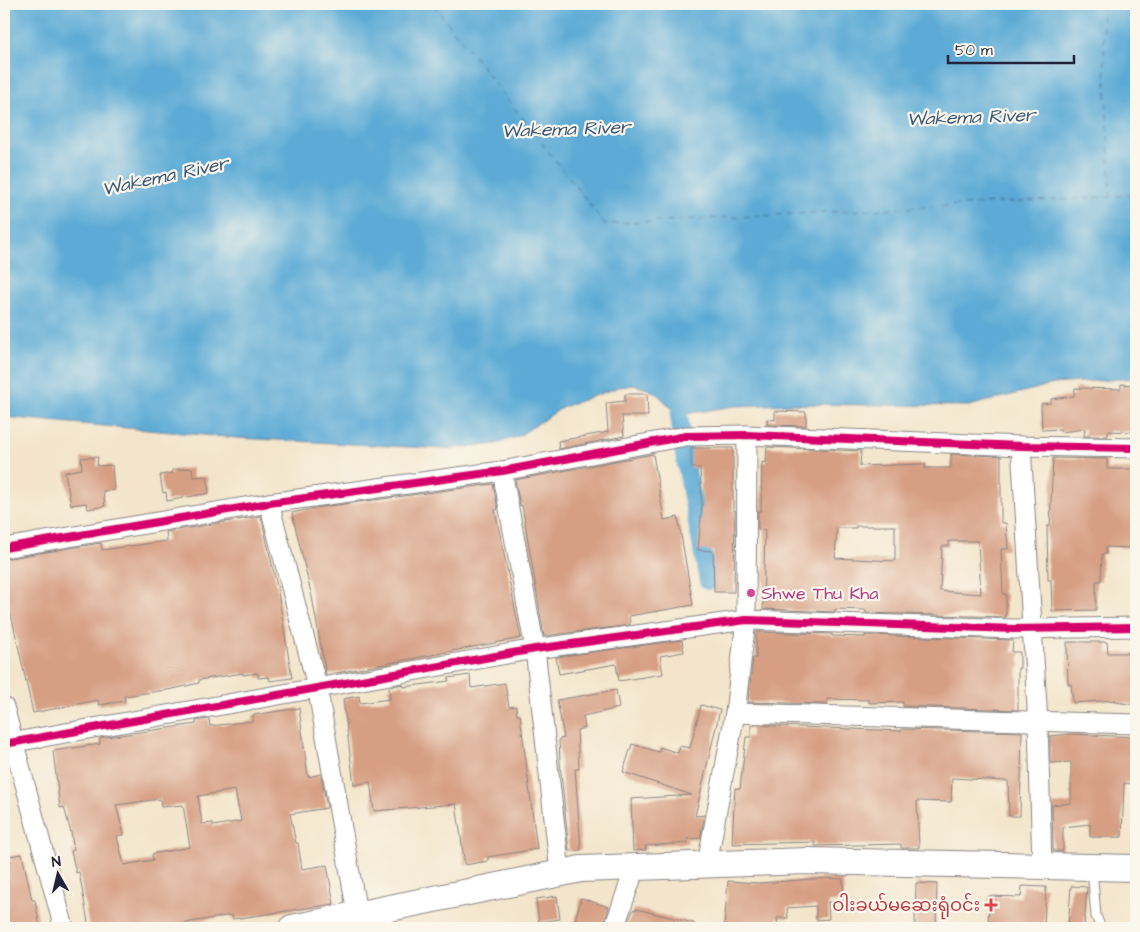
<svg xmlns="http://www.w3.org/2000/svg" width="1140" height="932" viewBox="0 0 1140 932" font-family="'Architects Daughter','Noto Sans Myanmar',sans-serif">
  <rect width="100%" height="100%" fill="#fbf7ec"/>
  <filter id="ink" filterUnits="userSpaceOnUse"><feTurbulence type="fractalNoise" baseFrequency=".02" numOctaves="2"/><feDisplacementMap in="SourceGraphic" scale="10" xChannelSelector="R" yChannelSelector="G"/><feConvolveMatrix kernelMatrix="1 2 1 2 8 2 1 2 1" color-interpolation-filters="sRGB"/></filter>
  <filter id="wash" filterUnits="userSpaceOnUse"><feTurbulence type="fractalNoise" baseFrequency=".0096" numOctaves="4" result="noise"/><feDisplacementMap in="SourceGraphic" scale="20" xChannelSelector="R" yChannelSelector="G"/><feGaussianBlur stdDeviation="1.12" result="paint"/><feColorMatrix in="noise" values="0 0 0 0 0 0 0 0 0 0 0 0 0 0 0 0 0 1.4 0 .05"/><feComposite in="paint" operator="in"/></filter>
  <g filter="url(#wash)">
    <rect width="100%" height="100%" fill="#f3e5cb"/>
    <polygon fill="#5baad5" stroke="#3e6688" points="4,4 1136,4 1136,378 1054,384 969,406 788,404 734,406 679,415 657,394 648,389 634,385 619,387 563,407 519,436 496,444 446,449 237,438 4,417"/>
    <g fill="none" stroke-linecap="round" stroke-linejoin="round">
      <g stroke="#5baad5" stroke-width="18">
        <polyline points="679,415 681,431"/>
        <polyline points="682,444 708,581"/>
      </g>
      <g stroke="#395879" stroke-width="1" stroke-dasharray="6 5" stroke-linecap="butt">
        <polyline points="433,4 605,224 1111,197"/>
        <polyline points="1102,4 1111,197 1136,193"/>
      </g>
    </g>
    <g id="blocks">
      <g fill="#d69e82" fill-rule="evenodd">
        <polygon points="1121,384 1136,385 1136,432 1108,431 1108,436 1084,436 1085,429 1061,432 1060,429 1042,430 1041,404 1051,403 1051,399 1074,396 1075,388 1121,389"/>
        <polygon points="625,394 647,394 648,416 622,416 624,436 559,449 558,441 608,432 606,403 625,401"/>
        <polygon points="775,411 806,412 806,426 767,425 767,419 775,420"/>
        <path d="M767,447L861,451L860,466L925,464V468H951V454L1001,456V523H1006L1008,549H1001L1003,594H1006V617L866,613V610L835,609V612L763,609L765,530L758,529V511H761L762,462L766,463ZM856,526H895V561L835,558L837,528H856ZM949,541H978L981,594L940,591L942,546H949Z"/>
        <polygon points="691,448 733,448 733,510 735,510 734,592 714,592 713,551 698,550 702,504 700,468 691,468"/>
        <polygon points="653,454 664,520 678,517 693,605 629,616 630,625 544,636 522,505 520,506 515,480"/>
        <polygon points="98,457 97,466 112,465 114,490 103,491 105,506 88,509 86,503 71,505 65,472 82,469 81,458"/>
        <polygon points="1053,458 1107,459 1107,469 1136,469 1136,523 1133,523 1132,548 1106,547 1106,554 1102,554 1101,581 1096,581 1096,610 1052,611 1051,580 1048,580 1047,526 1050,526"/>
        <polygon points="192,468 193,477 207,476 209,493 167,501 166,492 163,493 160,475 173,473 172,470"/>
        <polygon points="493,484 498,509 495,510 521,638 326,675 312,597 292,513 315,508"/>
        <polygon points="261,516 277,586 292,678 270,681 269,677 258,678 258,673 243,675 243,673 199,680 199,683 173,689 124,696 125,701 99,705 98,700 33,713 13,623 7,601 4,601 4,559 101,543 102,550 167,541 166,532"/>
        <polygon points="756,632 832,634 832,636 865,637 865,635 1013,640 1012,652 1020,652 1020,668 1018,668 1018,710 903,706 903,702 869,703 869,700 827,699 827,704 748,702 753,658 756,658"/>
        <polygon points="682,640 684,652 660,656 663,674 619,681 616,664 559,674 556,657"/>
        <polygon points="1067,642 1107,642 1108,653 1136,653 1136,705 1115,702 1116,700 1073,703 1071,684 1068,684"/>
        <polygon points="470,675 471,688 505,683 509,707 516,706 517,715 520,715 537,849 488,857 488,861 465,865 456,804 374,811 370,782 354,785 343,699 359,696 360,703 390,699 389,687 403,684 404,687 449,681 448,678"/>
        <polygon points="616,690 619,708 583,716 585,728 577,730 579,769 575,769 581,850 569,851 560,763 559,739 564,738 557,700"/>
        <polygon points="701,705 720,710 695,816 705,815 700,838 687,839 688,843 645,846 646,850 633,851 631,799 692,795 623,772 632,744 659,752 660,747 678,753 680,746 690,748"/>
        <path d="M299,708L308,777L321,774L327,808L290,814L296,843H298L302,869L327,865L334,904L233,919L232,915L185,923L186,928H89L79,872L76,873L71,851L74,850L71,833L64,807L60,808L53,751L100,744V738L196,724V721L209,719L210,726L253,721V715ZM235,790L241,821L213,826V823L202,824L198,796ZM160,799L161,807L183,805L190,847L152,854L153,860L124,865L117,836L124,835L116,805Z"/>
        <polygon points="751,725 902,731 902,729 1022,732 1020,816 1009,816 1008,781 952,778 951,802 917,801 919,848 901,848 901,844 815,846 815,842 732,844 735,788 740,789 746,737 751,737"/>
        <polygon points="1071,734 1136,737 1136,784 1124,783 1122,837 1090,837 1090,824 1063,827 1063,851 1053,851 1052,805 1071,803 1071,762 1050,763 1050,736"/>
        <polygon points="22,854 32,900 35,900 40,928 4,928 4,863 11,862 9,856"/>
        <polygon points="828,878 843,879 844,902 828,902 829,919 816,920 816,906 787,908 788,918 777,918 778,928 724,927 728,881 759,883"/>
        <polygon points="916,883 937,884 936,926 915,925"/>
        <polygon points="1022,886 1046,887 1044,928 988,927 989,896 1021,897"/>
        <polygon points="1071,886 1087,887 1084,928 1068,928"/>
        <polygon points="557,896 560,919 539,922 536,899"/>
        <polygon points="581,898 609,907 603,928 573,928"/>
        <polygon points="636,909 694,923 693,928 626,928 633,910"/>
      </g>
    </g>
  </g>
  <g filter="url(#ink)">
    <use href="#blocks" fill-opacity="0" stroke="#8a8483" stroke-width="1"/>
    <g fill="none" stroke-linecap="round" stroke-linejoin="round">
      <g stroke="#8a8483" stroke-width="11">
        <polyline id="lane" points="1092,869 1096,916 1101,928"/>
      </g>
      <g stroke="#8a8483" stroke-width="21">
        <g id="street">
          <polyline points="1021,446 1038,723 1042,866"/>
          <polyline points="502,471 535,649 560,872"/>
          <polyline points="269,503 317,686 357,913"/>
          <polyline points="4,548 269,503 502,471 686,436 747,435 1021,446 1136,448"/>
          <polyline points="4,707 64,928"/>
          <polyline points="735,713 1136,724"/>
          <polyline points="4,744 535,649 746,620 1015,629 1136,627"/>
          <polyline points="707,864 735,713 746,620 747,435"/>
          <polyline points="614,928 635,868"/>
        </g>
      </g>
      <g stroke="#8a8483" stroke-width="28">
        <polyline id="secondary" points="292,928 581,869 808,861 1136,868"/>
      </g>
      <use href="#lane" stroke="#fff" stroke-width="9"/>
      <use href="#street" stroke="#fff" stroke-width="19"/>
      <use href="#secondary" stroke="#fff" stroke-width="26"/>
      <g stroke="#fbf7ec" stroke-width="11">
        <g id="cycleway">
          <polyline points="4,548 269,503 502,471 686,436 747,435 1021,446 1136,448"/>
          <polyline points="4,744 535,649 746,620 1015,629 1136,627"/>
        </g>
      </g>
      <use href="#cycleway" stroke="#d6006c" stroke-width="8"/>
    </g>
  </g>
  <circle fill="#d1479c" stroke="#fbf7ec" stroke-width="2" cx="751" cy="593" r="5"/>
  <path fill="#e0444e" stroke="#fbf7ec" stroke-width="2" d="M988.5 897.5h5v5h5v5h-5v5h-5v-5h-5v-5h5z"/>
  <g text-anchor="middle" stroke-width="4.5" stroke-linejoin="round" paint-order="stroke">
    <g font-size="18" fill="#b23c85" stroke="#fbf7ec" text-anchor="start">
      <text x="761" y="599">Shwe Thu Kha</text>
    </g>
    <g font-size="18" fill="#be3a42" stroke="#fbf7ec" text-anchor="end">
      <text x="980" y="911">ဝါးခယ်မဆေးရုံဝင်း</text>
    </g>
    <g font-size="19" font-style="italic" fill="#395879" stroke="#fbf7ec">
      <text transform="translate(971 116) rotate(-2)" y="7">Wakema River</text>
      <text transform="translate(566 128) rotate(-2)" y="7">Wakema River</text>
      <text transform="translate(165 175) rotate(-12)" y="7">Wakema River</text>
    </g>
  </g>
  <rect width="1140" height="932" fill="none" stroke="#fbf7ec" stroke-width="20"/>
  <g transform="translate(58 874) rotate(352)" stroke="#fbf7ec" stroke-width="4" paint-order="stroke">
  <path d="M0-4L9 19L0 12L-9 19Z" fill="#22223b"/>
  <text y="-8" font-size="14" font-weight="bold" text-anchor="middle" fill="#22223b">N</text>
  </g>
  <path d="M948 55v8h126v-8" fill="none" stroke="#22223b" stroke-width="2.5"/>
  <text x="955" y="55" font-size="15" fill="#22223b" stroke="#fbf7ec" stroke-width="4" paint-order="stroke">50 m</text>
</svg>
